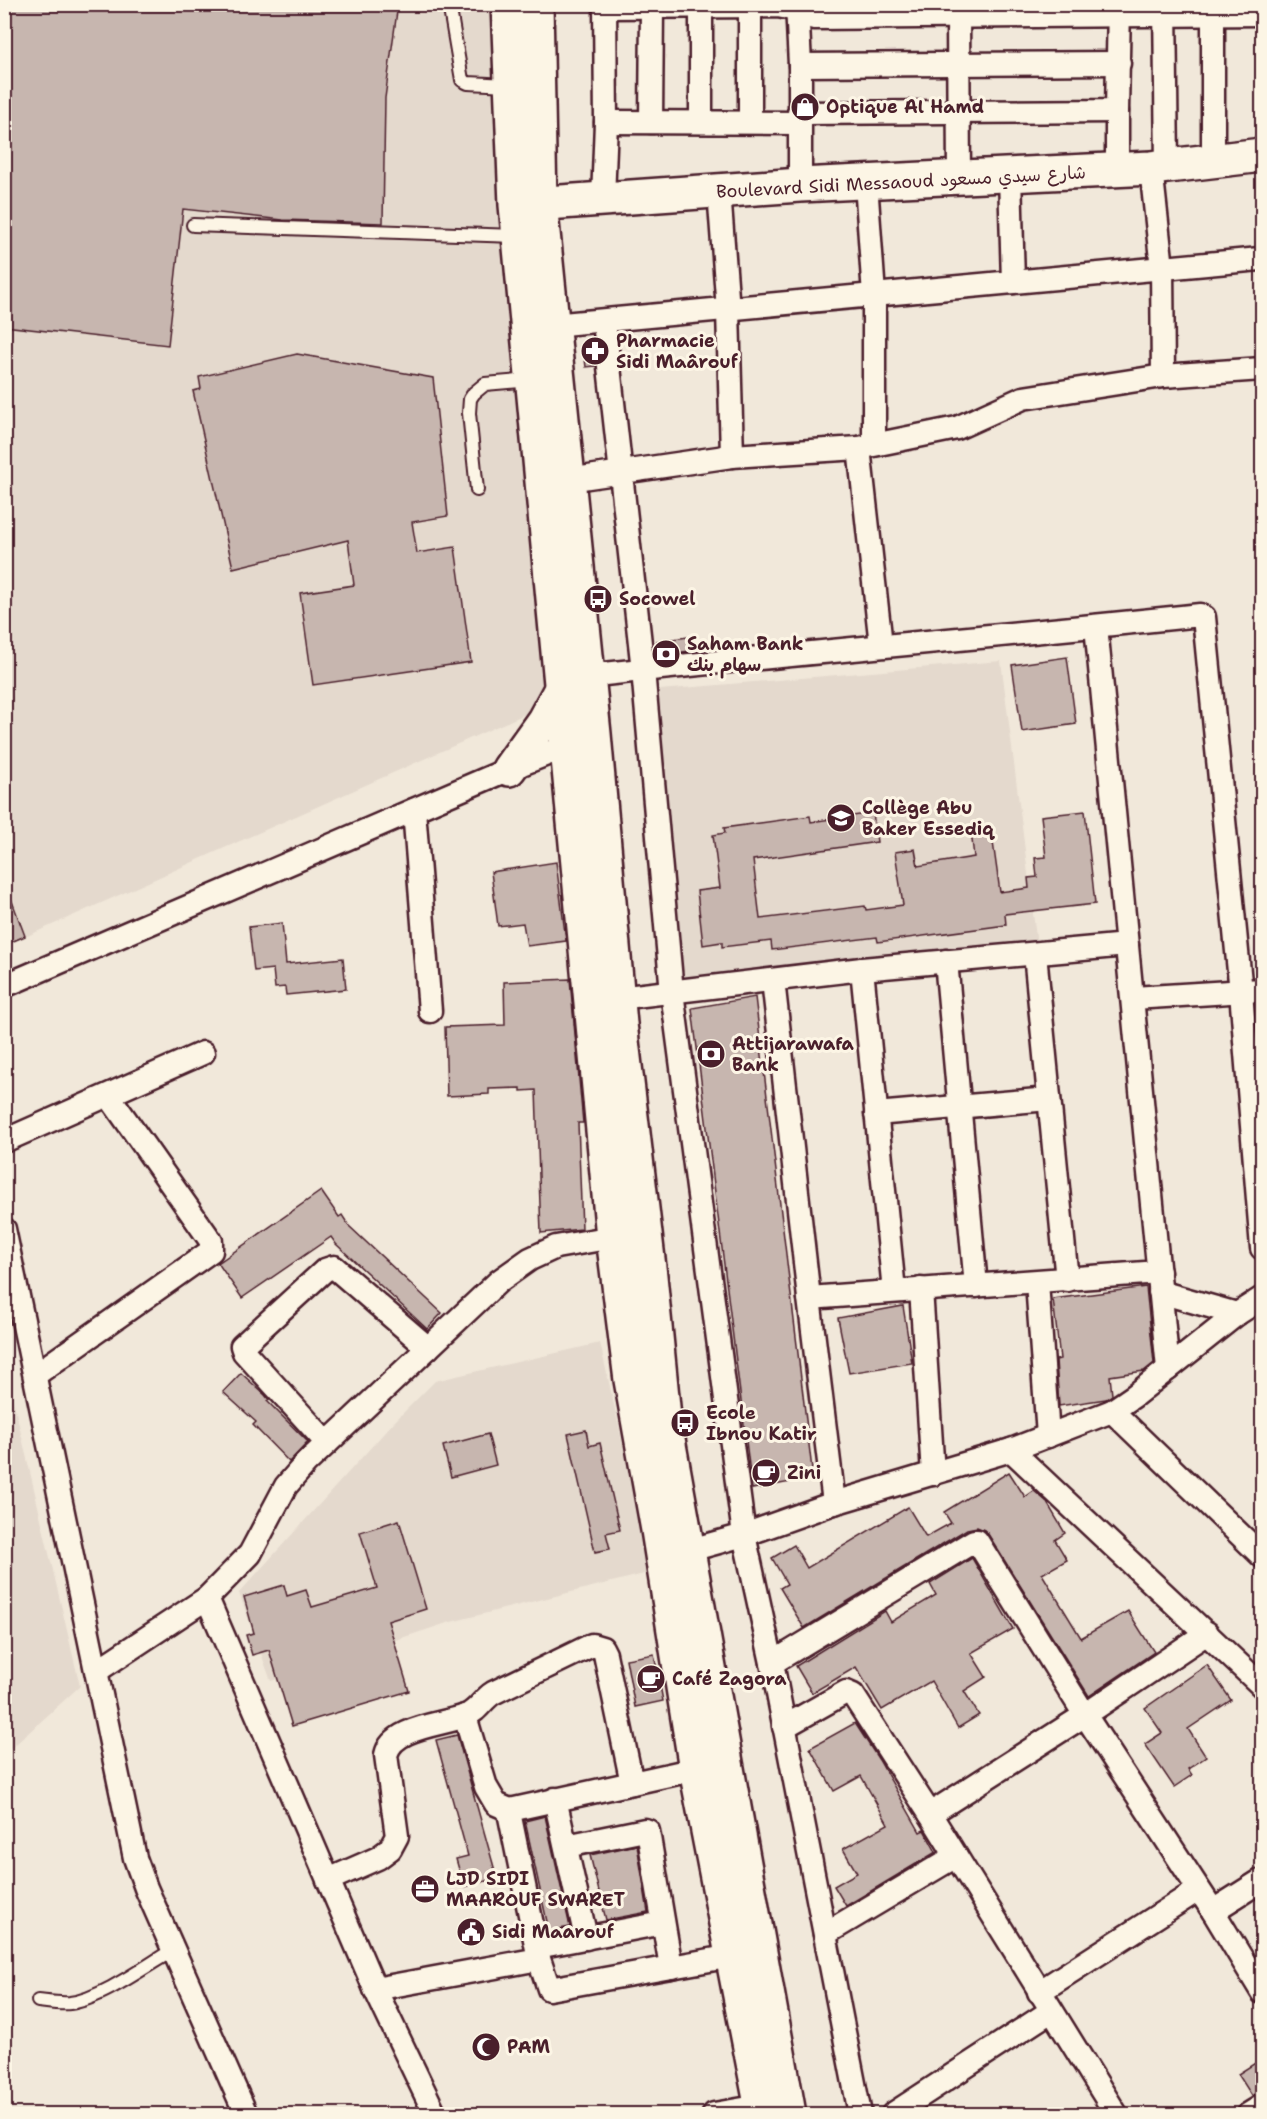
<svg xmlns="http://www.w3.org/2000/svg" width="1267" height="2119" viewBox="0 0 1267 2119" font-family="'Shantell Sans','Playpen Sans Arabic',sans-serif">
  <rect width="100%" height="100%" fill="#f1e8da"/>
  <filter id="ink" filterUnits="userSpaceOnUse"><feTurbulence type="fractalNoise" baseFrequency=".0167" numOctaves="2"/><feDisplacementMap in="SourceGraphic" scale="12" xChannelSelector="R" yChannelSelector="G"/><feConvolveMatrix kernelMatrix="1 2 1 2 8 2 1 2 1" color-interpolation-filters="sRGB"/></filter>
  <g filter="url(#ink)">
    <g fill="#e4d9cd">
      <polygon points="4,5 546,5 545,705 5,946"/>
      <polygon points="1001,661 1037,945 678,984 648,691"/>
      <polygon points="600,1343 652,1572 447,1623 271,1681 239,1593 394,1422 435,1381"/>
      <polygon points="5,1365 80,1686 5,1754 4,1754"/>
    </g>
    <g fill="#c7b6af" stroke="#4a1f2b" stroke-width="1.5">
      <polygon points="4,4 398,4 385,98 383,223 283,220 183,209 168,345 4,326"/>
      <polygon points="593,342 595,366 586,367 583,343"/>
      <polygon points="297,354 433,378 448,516 412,522 417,553 455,547 471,662 313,685 300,593 354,585 348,540 233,568 193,391 201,389 199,377"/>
      <polygon points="688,637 690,651 659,655 657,641"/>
      <polygon points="1067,657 1076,724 1022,732 1012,665"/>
      <polygon points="1085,811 1095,904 1005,914 1006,925 878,942 877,937 772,950 771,941 722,947 722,942 703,945 697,891 720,888 713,835 725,833 724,828 810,816 811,822 873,813 877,842 753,860 760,919 865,906 866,910 903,905 895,852 915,849 918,866 974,857 971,831 991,828 1000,892 1029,888 1028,878 1037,877 1035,858 1046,857 1041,816"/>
      <polygon points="556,862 566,941 527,946 523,923 498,926 491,872"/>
      <polygon points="4,885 6,885 25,936 4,945"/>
      <polygon points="282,923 286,964 343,958 346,989 286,995 285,987 275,988 273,969 254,971 249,927"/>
      <polygon points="570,979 583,1123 578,1123 582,1229 541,1233 536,1090 521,1091 521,1088 489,1089 489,1094 447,1096 445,1027 505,1025 504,982"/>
      <polygon points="755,997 813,1478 752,1489 692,1008"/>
      <polygon points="321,1191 339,1217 342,1215 349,1226 442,1313 427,1329 336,1244 331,1237 242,1298 218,1263"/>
      <polygon points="1146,1287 1154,1363 1144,1371 1110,1376 1112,1395 1106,1399 1059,1406 1056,1360 1060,1359 1053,1299"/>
      <polygon points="903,1306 912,1363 849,1373 838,1318"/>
      <polygon points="241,1373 265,1395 269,1400 267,1401 308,1442 289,1462 253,1425 256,1422 223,1392"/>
      <polygon points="586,1430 589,1446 600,1443 620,1530 606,1533 610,1549 595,1552 568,1434"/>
      <polygon points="488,1434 496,1465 451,1477 443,1446"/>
      <polygon points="1009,1472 1025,1497 1034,1491 1046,1501 1065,1533 1055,1540 1067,1560 1042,1574 1081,1638 1128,1611 1154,1652 1089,1696 988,1534 984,1530 977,1527 967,1529 804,1628 780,1588 787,1584 772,1558 794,1545 807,1568 908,1507 926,1537 951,1523 944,1512"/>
      <polygon points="399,1520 426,1609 388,1621 409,1691 292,1726 269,1650 252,1655 246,1635 254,1633 244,1597 284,1585 287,1596 306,1590 312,1607 377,1588 360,1532"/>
      <polygon points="972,1558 1013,1629 971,1653 986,1677 964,1691 979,1715 958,1728 931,1681 882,1710 856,1667 812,1693 796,1666 885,1611 891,1622 936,1595 930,1584"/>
      <polygon points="654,1654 663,1701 635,1707 626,1659"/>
      <polygon points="1207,1665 1231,1700 1188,1729 1206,1757 1188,1769 1192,1775 1174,1787 1145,1744 1162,1733 1145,1708"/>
      <polygon points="855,1723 879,1760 920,1832 924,1830 936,1852 846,1906 834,1886 857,1873 843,1849 888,1824 861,1776 834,1791 810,1748"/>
      <polygon points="457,1735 497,1878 464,1887 456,1859 468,1856 436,1740"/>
      <polygon points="545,1816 570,1927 549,1931 525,1821"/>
      <polygon points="637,1845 648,1912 606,1920 590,1855"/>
      <polygon points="1263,2058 1263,2089 1252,2096 1238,2074"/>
    </g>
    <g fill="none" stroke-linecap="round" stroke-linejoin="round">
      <g stroke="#4a1f2b" stroke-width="16">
        <g id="lane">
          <polyline points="449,4 462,80 468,83 509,85"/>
          <polyline points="193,225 516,236"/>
          <polyline points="477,490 469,413 470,399 474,393 485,384 531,380"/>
          <path d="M38,2001C48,2002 60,2004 70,2003C101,1999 146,1966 173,1950"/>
        </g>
      </g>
      <g stroke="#4a1f2b" stroke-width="27">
        <g id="street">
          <polyline points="797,4 800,65 800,185"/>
          <polyline points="1165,4 1167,166"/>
          <polyline points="605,7 778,6 788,8 814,18 1262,14"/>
          <polyline points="958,16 959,178"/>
          <polyline points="800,65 1119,63"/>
          <polyline points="1117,111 1117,170"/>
          <polyline points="799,113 1117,111 1119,4"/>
          <polyline points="606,122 799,123"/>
          <polyline points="651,122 652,7"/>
          <polyline points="701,122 701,7"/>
          <polyline points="750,122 750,6"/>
          <polyline points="1213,161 1213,4"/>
          <polyline points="1151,168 1162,268 1163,376"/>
          <polyline points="1010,175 1013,282"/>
          <polyline points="866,183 874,295 874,444"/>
          <polyline points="719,191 728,310 732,456"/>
          <polyline points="603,199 606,122 605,4"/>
          <polyline points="604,322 643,670 672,992 744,1535 772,1663 860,2114"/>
          <polyline points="552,325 1260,259"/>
          <polyline points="859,448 881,645"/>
          <polyline points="568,480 732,456 859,448 957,428 1023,398 1163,376 1262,369"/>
          <polyline points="1096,626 1168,1369"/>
          <path d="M587,676C791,653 996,637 1200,615L1204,617L1241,992L1262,1248"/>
          <polyline points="414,810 430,1011"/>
          <polyline points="1035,954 1067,1280"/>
          <polyline points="946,961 976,1286"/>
          <polyline points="862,969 894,1291"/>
          <polyline points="773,980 809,1298 834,1503"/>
          <polyline points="4,986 509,769 580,741"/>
          <polyline points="618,998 862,969 1127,945"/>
          <polyline points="1133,998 1262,990"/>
          <polyline points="876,1114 1049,1099"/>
          <polyline points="4,1141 203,1053"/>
          <polyline points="4,1229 135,1858 146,1888 246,2114"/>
          <polyline points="1037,1282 1048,1436"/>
          <polyline points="921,1289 933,1474"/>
          <polyline points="1160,1292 1237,1314"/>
          <polyline points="809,1298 1159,1272"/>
          <polyline points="35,1375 211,1251 211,1241 109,1096"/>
          <polyline points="1112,1411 1262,1556"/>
          <polyline points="327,1443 244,1352 242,1346 325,1270 334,1267 428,1348"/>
          <polyline points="1011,1450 1262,1686"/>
          <polyline points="676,1554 744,1535 834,1503 1011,1450 1112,1411 1134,1396 1237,1314 1262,1298"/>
          <polyline points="207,1598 375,1989 435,2114"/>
          <polyline points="772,1663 974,1541 977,1541 1085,1715 1213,1911 1262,1992"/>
          <polyline points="98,1670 207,1598 250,1554 286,1486 306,1463 499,1281 530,1259 556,1247 613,1237"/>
          <polyline points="465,1716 486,1787 496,1804 510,1810 696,1769"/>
          <polyline points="784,1727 846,1692 853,1695 930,1814 1116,2114"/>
          <polyline points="555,1799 586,1938"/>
          <polyline points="510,1810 509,1812 539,1959 549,1989 732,1956"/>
          <polyline points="930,1814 1085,1715 1207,1633"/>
          <polyline points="566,1846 645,1830 648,1831 671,1967"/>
          <path d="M328,1880L378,1858L390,1849L397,1836L386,1755C392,1727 441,1725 465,1716C477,1712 483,1699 493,1693L592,1645L602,1648L605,1654L632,1783"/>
          <polyline points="1213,1911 1262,1880"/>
          <polyline points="825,1934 956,1856"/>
          <polyline points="537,1947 663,1923"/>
          <polyline points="375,1989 539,1959"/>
          <polyline points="1039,1992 1198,1890"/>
          <polyline points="714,2114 761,2106"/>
          <polyline points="893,2114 1051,2011"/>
          <polyline points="1249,2114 1262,2106"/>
        </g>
      </g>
      <g stroke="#4a1f2b" stroke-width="38">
        <g id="secondary">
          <polyline points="508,4 516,205 613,1237 631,1380 658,1530 696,1769 763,2114"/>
          <polyline points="536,4 540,203 594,734 620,1024 650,1276 664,1417 789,2114"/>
          <polyline points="519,205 800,185 1151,168 1262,155"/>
          <polyline points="509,769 544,720 562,687"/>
        </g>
      </g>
      <use href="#lane" stroke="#fcf5e5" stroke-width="12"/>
      <use href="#street" stroke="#fcf5e5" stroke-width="22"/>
      <use href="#secondary" stroke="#fcf5e5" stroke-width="33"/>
    </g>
  </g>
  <defs>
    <g id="shop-disc" transform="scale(1.5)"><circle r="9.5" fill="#4a1f2b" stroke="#fcf5e5"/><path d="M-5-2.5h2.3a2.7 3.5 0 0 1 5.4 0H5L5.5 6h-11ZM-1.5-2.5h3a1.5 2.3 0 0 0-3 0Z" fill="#fff"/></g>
    <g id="pharmacy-disc" transform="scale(1.5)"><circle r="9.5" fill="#4a1f2b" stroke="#fcf5e5"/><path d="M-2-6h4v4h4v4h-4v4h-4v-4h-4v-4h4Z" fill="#fff"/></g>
    <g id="bus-disc" transform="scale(1.5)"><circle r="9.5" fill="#4a1f2b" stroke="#fcf5e5"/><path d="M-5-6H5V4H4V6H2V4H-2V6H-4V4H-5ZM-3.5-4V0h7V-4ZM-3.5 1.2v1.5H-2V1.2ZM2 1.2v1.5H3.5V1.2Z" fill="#fff"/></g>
    <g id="bank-disc" transform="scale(1.5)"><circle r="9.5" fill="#4a1f2b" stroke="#fcf5e5"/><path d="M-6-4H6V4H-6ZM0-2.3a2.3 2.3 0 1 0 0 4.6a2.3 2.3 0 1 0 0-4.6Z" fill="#fff"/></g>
    <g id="school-disc" transform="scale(1.5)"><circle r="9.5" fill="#4a1f2b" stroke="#fcf5e5"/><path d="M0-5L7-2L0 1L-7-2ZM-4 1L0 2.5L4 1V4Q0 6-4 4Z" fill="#fff"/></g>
    <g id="cafe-disc" transform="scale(1.5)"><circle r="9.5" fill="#4a1f2b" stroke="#fcf5e5"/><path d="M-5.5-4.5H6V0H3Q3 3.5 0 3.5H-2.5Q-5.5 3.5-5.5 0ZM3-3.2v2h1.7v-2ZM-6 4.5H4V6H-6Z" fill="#fff"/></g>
    <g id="office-disc" transform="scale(1.5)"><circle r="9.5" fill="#4a1f2b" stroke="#fcf5e5"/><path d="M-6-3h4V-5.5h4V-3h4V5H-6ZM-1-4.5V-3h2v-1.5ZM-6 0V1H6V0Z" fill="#fff"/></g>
    <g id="civic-disc" transform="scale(1.5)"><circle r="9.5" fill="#4a1f2b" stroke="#fcf5e5"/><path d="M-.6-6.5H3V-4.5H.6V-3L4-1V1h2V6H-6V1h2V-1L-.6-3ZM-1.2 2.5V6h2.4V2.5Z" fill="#fff"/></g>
    <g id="mosque-disc" transform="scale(1.5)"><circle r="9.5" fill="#4a1f2b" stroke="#fcf5e5"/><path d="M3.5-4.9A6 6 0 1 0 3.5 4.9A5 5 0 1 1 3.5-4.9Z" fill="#fff"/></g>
  </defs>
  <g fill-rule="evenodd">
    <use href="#shop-disc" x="805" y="107"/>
    <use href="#pharmacy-disc" x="595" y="351"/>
    <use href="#bus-disc" x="598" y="599"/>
    <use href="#bank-disc" x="666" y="654"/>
    <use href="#school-disc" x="841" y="818"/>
    <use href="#bank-disc" x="711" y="1054"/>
    <use href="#bus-disc" x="685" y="1423"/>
    <use href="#cafe-disc" x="766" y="1473"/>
    <use href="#cafe-disc" x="651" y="1679"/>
    <use href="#office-disc" x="425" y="1889"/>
    <use href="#civic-disc" x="471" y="1932"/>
    <use href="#mosque-disc" x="486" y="2047"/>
  </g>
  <g text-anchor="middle" stroke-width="6" stroke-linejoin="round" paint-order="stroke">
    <g font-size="18" font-weight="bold" fill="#4a1f2b" stroke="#fcf5e5" text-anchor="start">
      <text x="826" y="113">Optique Al Hamd</text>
      <text x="616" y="347">Pharmacie<tspan x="616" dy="21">Sidi Maârouf</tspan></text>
      <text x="619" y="605">Socowel</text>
      <text x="687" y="650">Saham Bank<tspan x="687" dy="21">سهام بنك</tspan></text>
      <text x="862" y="814">Collège Abu<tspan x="862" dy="21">Baker Essediq</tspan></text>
      <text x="732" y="1050">Attijarawafa<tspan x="732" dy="21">Bank</tspan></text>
      <text x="706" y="1419">Ecole<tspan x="706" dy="21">Ibnou Katir</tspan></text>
      <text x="787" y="1479">Zini</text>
      <text x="672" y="1685">Café Zagora</text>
      <text x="446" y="1885">LJD SIDI<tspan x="446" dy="21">MAAROUF SWARET</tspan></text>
      <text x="492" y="1938">Sidi Maarouf</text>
      <text x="507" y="2053">PAM</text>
    </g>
    <g font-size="18" fill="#4a1f2b" stroke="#fcf5e5">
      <text transform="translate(901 182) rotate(-3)" y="6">Boulevard Sidi Messaoud شارع سيدي مسعود</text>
    </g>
  </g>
  <rect width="1267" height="2119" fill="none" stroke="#fcf5e5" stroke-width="24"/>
  <rect x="12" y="12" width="1243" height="2095" fill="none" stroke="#4a1f2b" stroke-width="2" filter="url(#ink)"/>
</svg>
